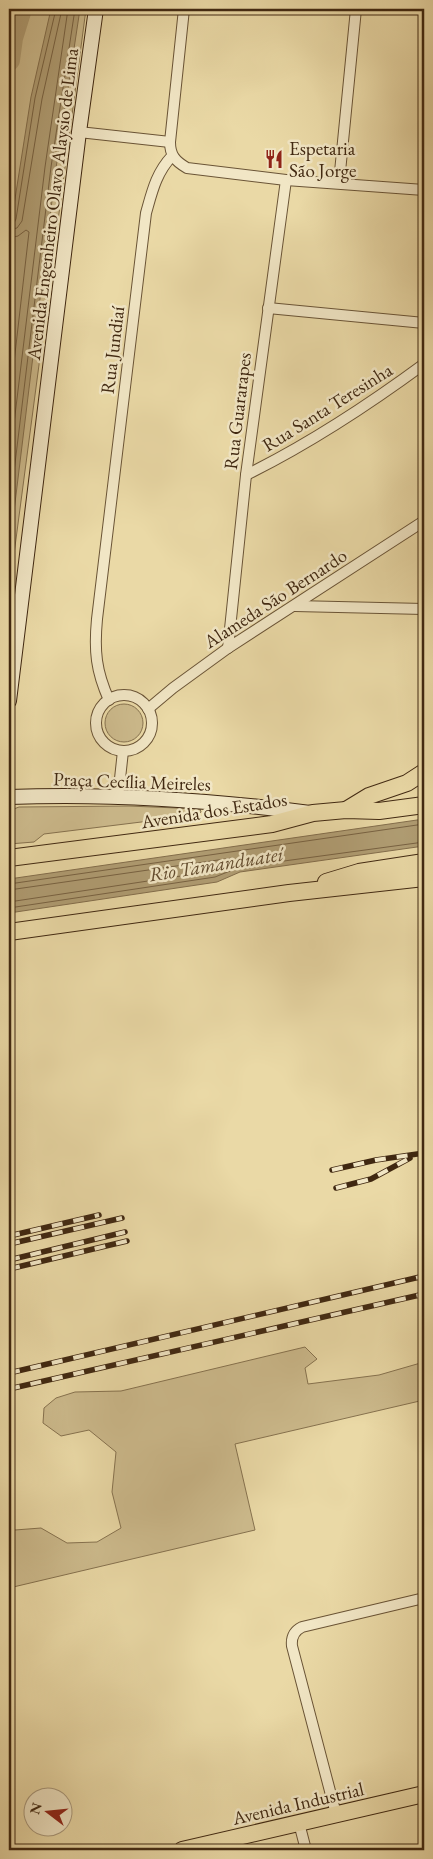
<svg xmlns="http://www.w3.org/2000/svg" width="433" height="1859" viewBox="0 0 433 1859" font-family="'EB Garamond',serif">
  <rect width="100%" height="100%" fill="#ead9a6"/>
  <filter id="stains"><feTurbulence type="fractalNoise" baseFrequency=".004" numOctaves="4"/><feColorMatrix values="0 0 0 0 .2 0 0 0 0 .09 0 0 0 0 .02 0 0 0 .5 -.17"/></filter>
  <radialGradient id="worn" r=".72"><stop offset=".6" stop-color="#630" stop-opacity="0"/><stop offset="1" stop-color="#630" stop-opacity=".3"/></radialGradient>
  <g fill="#cdbb8d" stroke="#86724f">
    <polygon points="26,9 86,9 9,592 9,105 13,74"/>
    <circle cx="124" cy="723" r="19"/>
    <polygon points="129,806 200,809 201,812 198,815 44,834 34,842 9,844 9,813 11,810 19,807"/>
    <polygon points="305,1347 317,1359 305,1368 308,1384 379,1375 424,1362 424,1400 235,1444 255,1530 9,1588 9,1521 15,1530 41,1528 67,1543 97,1542 121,1528 112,1492 116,1452 89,1430 61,1436 43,1423 44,1408 56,1398 75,1392 121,1391"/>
  </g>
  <g fill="#b09d73" stroke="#836e4c">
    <polygon points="51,9 80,9 56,168 9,552 9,237 31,97"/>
    <polygon points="424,819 424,846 240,872 217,882 9,913 9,879"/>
  </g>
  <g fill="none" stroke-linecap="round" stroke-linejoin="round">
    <g stroke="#786242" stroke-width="1">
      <polyline points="9,224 14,223 16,219 35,98 56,9"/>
      <polyline points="9,230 17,228 22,221 42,99 62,9"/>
      <polyline points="9,238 18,236 26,230 29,232 9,406"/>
      <polyline points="9,465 45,167 68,9"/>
      <polyline points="9,513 51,167 75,9"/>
      <polyline points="9,884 424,824"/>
      <polyline points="9,890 232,858 235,860 234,863 214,871 9,902"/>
      <polyline points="9,908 215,877 240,867 424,842"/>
    </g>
    <polyline stroke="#b09d73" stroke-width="22" points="9,60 12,38 21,9"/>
    <g stroke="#6a5436" stroke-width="12">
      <g id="minor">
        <path d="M184,9L170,142C170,155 175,161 187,168L286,180L424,190"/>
        <polyline points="79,132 170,142"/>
        <polyline points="339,182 356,9"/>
        <polyline points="268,308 424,323"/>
        <path d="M246,475C309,444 367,406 424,364"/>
        <polyline points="295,606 424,609"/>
        <polyline points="228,648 246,475 286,180"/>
        <circle cx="124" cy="723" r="28"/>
        <path d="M109,700C96,671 94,651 97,619L146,213C152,192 156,173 172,156"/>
        <polyline points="148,709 173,688 228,648 424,521"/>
        <polyline points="118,797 123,751"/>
        <path d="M336,1814L292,1646C291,1637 294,1631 302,1627L424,1598"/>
        <polyline points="299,1823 306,1850"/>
      </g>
    </g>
    <g stroke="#402811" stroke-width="16">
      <g id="secondary">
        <polyline points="9,701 79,132 96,9"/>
        <path d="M9,797C109,793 210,800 310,813"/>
      </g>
    </g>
    <g stroke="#402811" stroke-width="18">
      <polyline id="primary" points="182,1850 424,1794"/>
    </g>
    <g stroke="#402811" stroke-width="18">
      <g id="trunk">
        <polyline points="346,810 369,796 407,783 424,772"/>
        <polyline points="9,858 272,824 313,813 346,810 379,811 424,805"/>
        <polyline points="326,882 359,872 424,862"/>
        <polyline points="9,932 289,893 424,878"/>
      </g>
    </g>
    <use href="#minor" stroke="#f1e6c5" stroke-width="10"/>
    <use href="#secondary" stroke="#f1e6c5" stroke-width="14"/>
    <use href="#primary" stroke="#ead9a6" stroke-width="16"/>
    <use href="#trunk" stroke="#ead9a6" stroke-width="16"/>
    <g stroke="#402811" stroke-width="5.5">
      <g id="rail">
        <polyline points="332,1170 376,1160 424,1153"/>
        <polyline points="336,1188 371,1179 410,1158"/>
        <polyline points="9,1236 99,1215"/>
        <polyline points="9,1244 122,1218"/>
        <polyline points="9,1260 125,1232"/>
        <polyline points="9,1269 127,1241"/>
        <polyline points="9,1373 424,1276"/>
        <polyline points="9,1389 424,1294"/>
      </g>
    </g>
    <use href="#rail" stroke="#f1e6c5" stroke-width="4" stroke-dasharray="11" stroke-linecap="butt"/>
  </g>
  <defs>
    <g id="restaurant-bare" transform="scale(1.5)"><path d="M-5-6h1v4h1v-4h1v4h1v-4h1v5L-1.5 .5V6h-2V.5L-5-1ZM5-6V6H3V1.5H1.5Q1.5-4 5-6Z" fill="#8f2418" stroke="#f1e6c5" stroke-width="2.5" paint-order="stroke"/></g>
  </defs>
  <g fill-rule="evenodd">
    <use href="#restaurant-bare" x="274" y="159"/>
  </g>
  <g text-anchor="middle" stroke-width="5" stroke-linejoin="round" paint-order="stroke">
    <g font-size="19" fill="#402811" stroke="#f1e6c5" text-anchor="start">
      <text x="289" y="155">Espetaria<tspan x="289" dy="22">São Jorge</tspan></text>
    </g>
    <g font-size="19" fill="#402811" stroke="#f1e6c5">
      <text transform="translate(52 204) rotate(-83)" y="7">Avenida Engenheiro Olavo Alaysio de Lima</text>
      <text transform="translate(112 350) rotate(-83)" y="7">Rua Jundiaí</text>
      <text transform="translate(327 407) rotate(-32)" y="7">Rua Santa Teresinha</text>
      <text transform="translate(237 411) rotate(-83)" y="7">Rua Guararapes</text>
      <text transform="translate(275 598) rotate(-33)" y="7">Alameda São Bernardo</text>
      <text transform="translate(132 781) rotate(2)" y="7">Praça Cecília Meireles</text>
      <text transform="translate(214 810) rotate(-9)" y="7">Avenida dos Estados</text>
      <text transform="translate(298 1803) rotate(-13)" y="7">Avenida Industrial</text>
    </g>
    <g font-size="20" font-style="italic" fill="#624b2e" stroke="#f1e6c5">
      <text transform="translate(216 864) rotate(-9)" y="7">Rio Tamanduateí</text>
    </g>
  </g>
  <rect width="433" height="1859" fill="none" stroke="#ead9a6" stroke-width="30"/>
  <rect x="10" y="10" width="413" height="1839" fill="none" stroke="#402811" stroke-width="2.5"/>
  <rect x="15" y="15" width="403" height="1829" fill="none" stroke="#402811"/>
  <g transform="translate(48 1812) rotate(286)"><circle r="24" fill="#f1e6c5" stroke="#aa9a7d"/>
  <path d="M0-4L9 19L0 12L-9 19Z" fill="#8f2418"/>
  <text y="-8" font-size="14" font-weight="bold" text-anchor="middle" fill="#402811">N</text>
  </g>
  <rect width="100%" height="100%" filter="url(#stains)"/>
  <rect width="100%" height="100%" fill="url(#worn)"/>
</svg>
